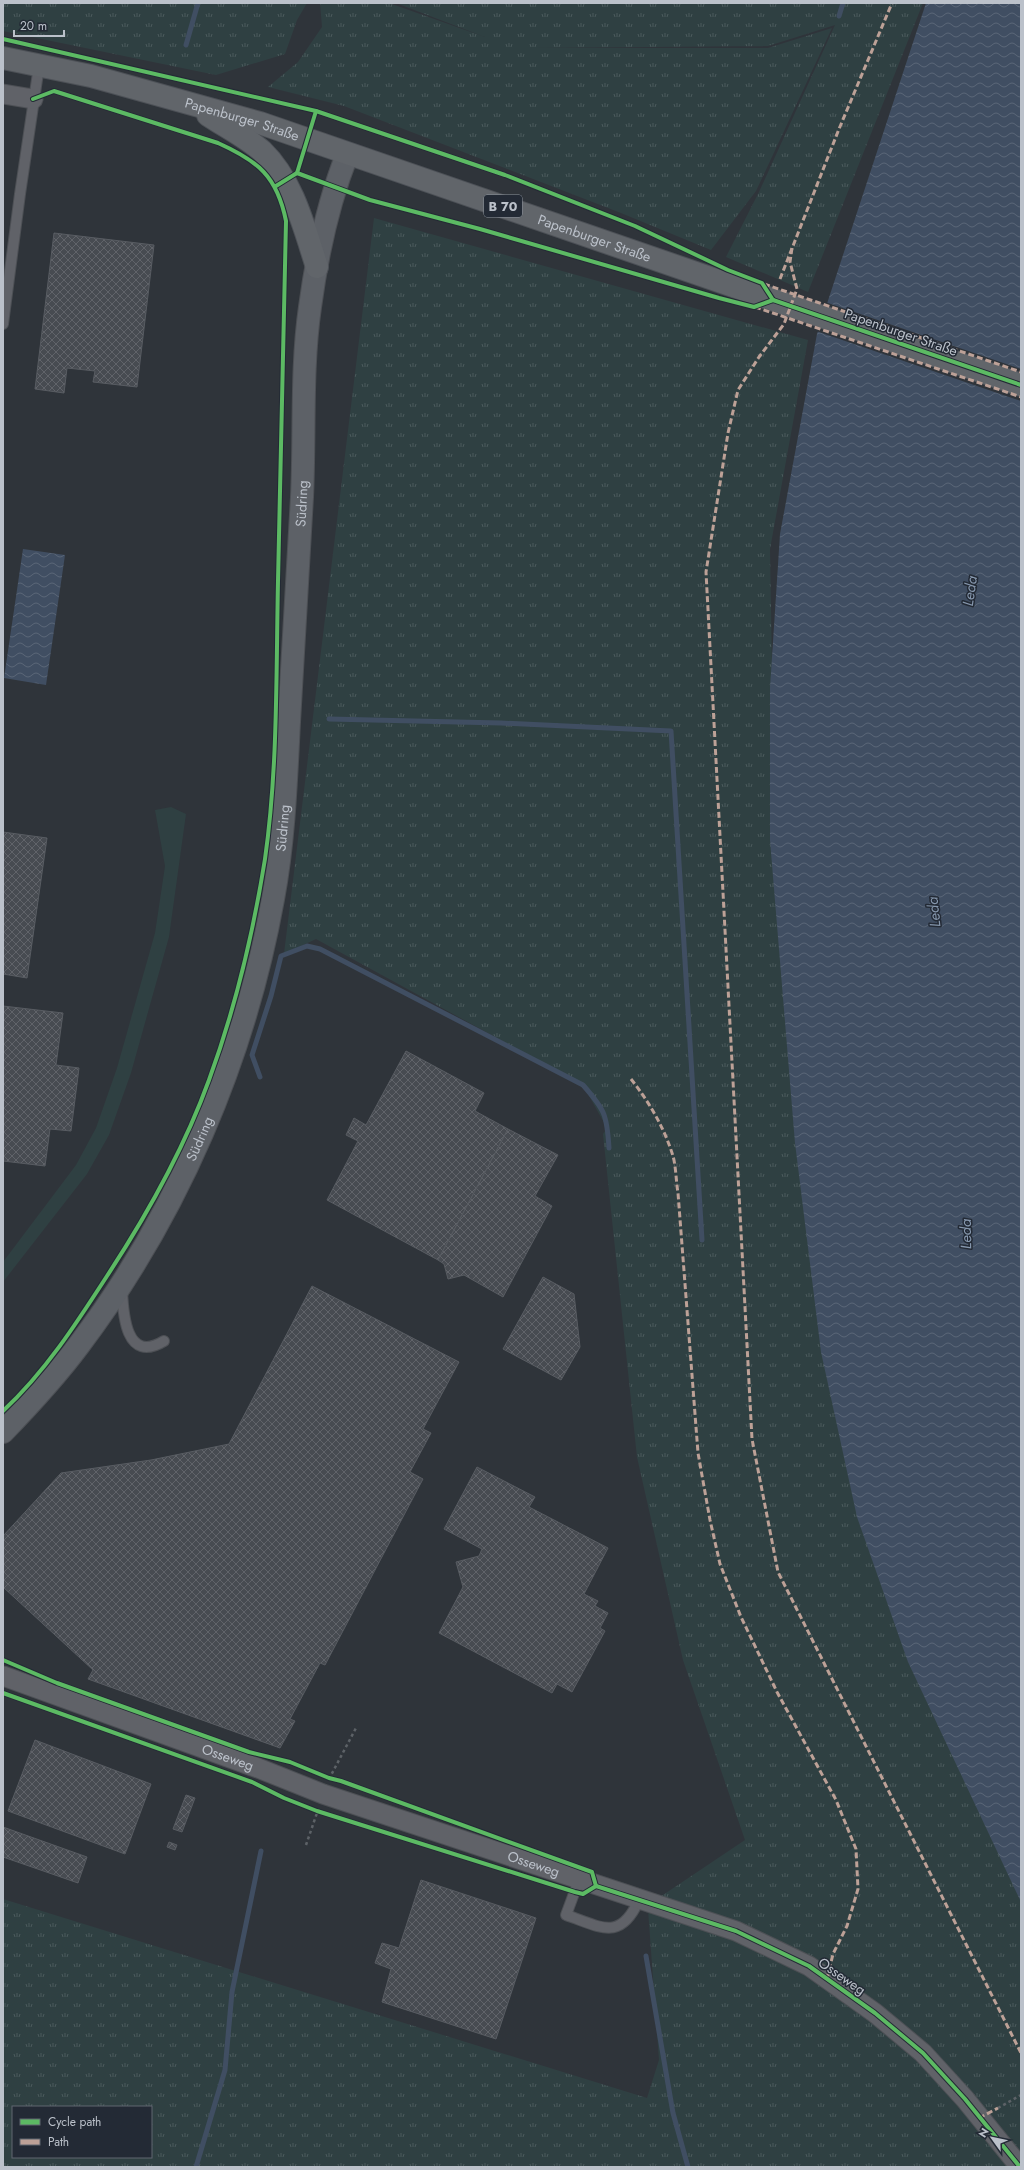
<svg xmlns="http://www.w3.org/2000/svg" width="1024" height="2170" viewBox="0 0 1024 2170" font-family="Jost,sans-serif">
  <defs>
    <pattern id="grass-tufts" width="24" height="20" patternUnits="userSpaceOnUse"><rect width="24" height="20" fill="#2f4042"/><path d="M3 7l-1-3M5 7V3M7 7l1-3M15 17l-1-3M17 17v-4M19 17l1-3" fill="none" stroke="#4b5a5c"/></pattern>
    <pattern id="water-waves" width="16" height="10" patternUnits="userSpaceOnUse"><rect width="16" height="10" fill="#404e62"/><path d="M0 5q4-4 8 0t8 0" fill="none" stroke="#5a6677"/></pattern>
    <pattern id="building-cross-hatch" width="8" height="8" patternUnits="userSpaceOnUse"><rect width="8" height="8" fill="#474b51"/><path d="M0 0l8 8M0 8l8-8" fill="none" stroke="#606369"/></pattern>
  </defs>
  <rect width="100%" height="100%" fill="#2f343a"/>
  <g fill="url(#grass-tufts)" fill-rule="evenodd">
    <polygon points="3,3 307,3 297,20 285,54 216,75 3,31"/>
    <polygon points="320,3 389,3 485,37 396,3 923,3 808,292 726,257 759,192 835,25 768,46 532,48 768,48 832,28 756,191 711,250 621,213 344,106 268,87 298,62 322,27"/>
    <path d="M374,218L808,340L770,549L774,790L1021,1902V2167H3V1899L647,2098L659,2060L648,1909L654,1901L745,1840L683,1660L637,1457L603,1134L607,1128L583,1085L316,939L284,954ZM13,2107H151V2157H13Z"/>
  </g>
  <polygon fill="#2f4042" points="171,807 186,814 169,937 131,1073 109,1135 87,1174 3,1282 3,1262 76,1165 96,1128 117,1068 155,933 165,866 155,810"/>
  <g fill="url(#water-waves)">
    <polygon points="926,3 1021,3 1021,1902 908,1662 857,1517 821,1352 795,1143 770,840 770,688 780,534 817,334"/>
    <polygon points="23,549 65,555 46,685 4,678"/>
  </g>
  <polygon fill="#2f343a" points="825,302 1021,369 1021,401 816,331"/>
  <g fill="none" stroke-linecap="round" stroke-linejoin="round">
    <g stroke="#404e62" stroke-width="5">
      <polyline points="839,16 843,3"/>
      <polyline points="186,45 198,3"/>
      <polyline points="329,719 501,723 671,731 702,1240"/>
      <path d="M260,1077L252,1055L271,996L281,956L307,946L320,949L583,1085C605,1110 607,1115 609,1148"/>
      <polyline points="646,1956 673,2113 688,2167"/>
      <polyline points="196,2167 225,2070 232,1992 261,1851"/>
    </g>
  </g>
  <g fill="url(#building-cross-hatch)" stroke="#585c62">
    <polygon points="54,233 154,245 137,387 93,382 95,371 67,368 64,393 35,389"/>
    <polygon points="3,832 47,838 27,978 3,974"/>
    <polygon points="3,1006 63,1013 56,1065 79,1068 71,1131 50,1129 45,1166 3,1161"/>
    <polygon points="406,1051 484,1093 475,1111 508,1129 438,1260 327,1200 358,1141 346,1135 354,1118 366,1125"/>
    <polygon points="508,1129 558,1155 535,1196 552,1206 503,1297 464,1275 448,1279 444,1264 438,1260"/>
    <polygon points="543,1277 574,1294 580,1347 561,1380 503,1349"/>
    <polygon points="312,1286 459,1362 423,1429 431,1433 410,1472 423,1479 325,1665 320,1663 290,1719 295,1721 280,1748 88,1679 93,1670 3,1587 3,1536 61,1473 151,1460 229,1444"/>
    <polygon points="477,1467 535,1497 529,1507 608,1548 584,1594 598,1601 595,1606 608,1613 600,1628 605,1631 572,1692 557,1684 552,1693 439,1633 463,1587 456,1562 479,1556 482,1549 444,1529"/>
    <polygon points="35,1740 151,1784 125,1854 8,1811"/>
    <polygon points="186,1795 195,1798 182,1832 173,1829"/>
    <polygon points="3,1827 87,1857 78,1883 3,1857"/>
    <polygon points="169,1842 177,1845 175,1850 167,1847"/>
    <polygon points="421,1880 536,1918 496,2039 382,2002 391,1969 375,1963 382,1943 399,1948"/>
  </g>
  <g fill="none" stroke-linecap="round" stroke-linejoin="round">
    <g stroke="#4d5055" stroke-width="12">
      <g id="lane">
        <polyline points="3,324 20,194 39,66"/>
        <path d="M122,1289C123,1315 126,1364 164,1341"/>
        <path d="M579,1880L566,1915C601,1927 620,1942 639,1900"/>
      </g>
    </g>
    <g stroke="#4d5055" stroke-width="21">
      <g id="street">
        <polyline points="3,94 33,99"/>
        <path id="s1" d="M3,1676L258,1768L323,1794L736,1931L809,1966L875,2013L923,2053L965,2099L1020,2167"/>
      </g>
    </g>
    <g stroke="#4d5055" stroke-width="24">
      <g id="secondary">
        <path id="s2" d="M3,1432C30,1404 56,1376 79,1345C178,1214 244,1059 273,899C284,841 286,781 289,722C293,647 298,572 302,497C305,434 301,369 310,307C317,255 328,203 347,155"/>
      </g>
    </g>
    <g stroke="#4d5157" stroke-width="24">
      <g id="primary">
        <path id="s3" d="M3,58L91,76L260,123L1021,385"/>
        <path d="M208,115C226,127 246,137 262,151C293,181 304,227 317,267"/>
      </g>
    </g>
    <g stroke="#5d6267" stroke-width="2.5" stroke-dasharray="3 3" stroke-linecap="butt">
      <polyline points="329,1779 356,1728"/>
      <polyline points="306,1845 318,1810"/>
      <polyline points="998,2108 1021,2095"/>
    </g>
    <use href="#lane" stroke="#606268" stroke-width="10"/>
    <use href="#street" stroke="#606268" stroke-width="19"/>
    <use href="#secondary" stroke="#5d6167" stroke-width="22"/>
    <use href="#primary" stroke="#61656a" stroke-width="22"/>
    <g stroke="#bda197" stroke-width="3" stroke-dasharray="6 3" stroke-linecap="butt">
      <polyline points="792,248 790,262 797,289 784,324 759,357 738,390 728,433 706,572 752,1439 778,1572 1021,2053"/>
      <polyline points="780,279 839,129 892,3"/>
      <polyline points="764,284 1021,372"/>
      <polyline points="755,307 1021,397"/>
      <path d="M631,1079C649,1102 664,1127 673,1156C676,1167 676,1181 678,1193L698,1453L710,1520L720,1564L741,1617L777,1692L836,1800L856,1849L858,1889L847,1926L833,1954L827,1979"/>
      <polyline points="979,2118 998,2108"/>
    </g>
    <g stroke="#232a35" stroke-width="6">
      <g id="cycleway">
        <polyline points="3,39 316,111 505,175 635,226 728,270 762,283 773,300"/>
        <polyline points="297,173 370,200 480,229 719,298 754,307 773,300"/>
        <polyline points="276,186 297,173 316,111"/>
        <polyline points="773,300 1021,385"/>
        <path d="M3,1411C45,1372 76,1324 107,1276C147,1215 184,1149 209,1080C235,1009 253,934 265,859C278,768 276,674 278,581C281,461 284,341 286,221C277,176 258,161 218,143L54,91L33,99"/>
        <polyline points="3,1660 57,1683 249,1752 290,1762 329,1778 341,1781 592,1872 596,1886"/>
        <polyline points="3,1693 252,1782 284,1798 317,1811 575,1892 583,1894 596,1886"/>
        <polyline points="596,1886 736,1931 809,1966 875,2013 923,2053 965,2099 1020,2167"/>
      </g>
    </g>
    <use href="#cycleway" stroke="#5cba63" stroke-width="4"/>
  </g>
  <g text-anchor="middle" stroke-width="3" stroke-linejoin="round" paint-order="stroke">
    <rect fill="#232a35" stroke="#8d949d" stroke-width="1" x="484" y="195" width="38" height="22" rx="3"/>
    <g font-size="13" font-weight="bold" fill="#bbc1ca">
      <text x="503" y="211">B 70</text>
    </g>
    <g font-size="14" fill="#bbc1ca" stroke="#232a35">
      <text dy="5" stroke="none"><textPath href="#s3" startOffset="247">Papenburger Straße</textPath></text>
      <text dy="5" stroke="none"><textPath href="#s3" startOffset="619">Papenburger Straße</textPath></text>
      <text transform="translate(901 332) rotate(19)" y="5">Papenburger Straße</text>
      <text dy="5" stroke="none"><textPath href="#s2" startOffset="1003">Südring</textPath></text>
      <text dy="5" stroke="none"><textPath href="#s2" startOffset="678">Südring</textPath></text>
      <text dy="5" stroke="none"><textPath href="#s2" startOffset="355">Südring</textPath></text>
      <text dy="5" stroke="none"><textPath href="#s1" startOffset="239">Osseweg</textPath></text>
      <text dy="5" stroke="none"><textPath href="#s1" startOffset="563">Osseweg</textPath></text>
      <text transform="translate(842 1976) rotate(35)" y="5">Osseweg</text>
    </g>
    <g font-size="15" font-style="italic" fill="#8697ad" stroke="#232a35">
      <text transform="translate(970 591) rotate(-82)" y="5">Leda</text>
      <text transform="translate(934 912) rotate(-96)" y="5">Leda</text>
      <text transform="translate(966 1234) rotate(-91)" y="5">Leda</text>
    </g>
  </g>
  <rect width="1024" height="2170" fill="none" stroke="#bbc1ca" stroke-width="8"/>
  <rect x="12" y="2106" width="140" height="52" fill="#232a35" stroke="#606671"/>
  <rect x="20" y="2119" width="20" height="6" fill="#5cba63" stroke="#606671"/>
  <text x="48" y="2126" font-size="12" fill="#bbc1ca">Cycle path</text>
  <rect x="20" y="2139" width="20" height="6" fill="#bda197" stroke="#606671"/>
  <text x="48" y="2146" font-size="12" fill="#bbc1ca">Path</text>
  <g transform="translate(992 2138) rotate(303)" stroke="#232a35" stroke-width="3" paint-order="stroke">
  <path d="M0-3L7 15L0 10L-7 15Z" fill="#bbc1ca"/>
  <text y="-6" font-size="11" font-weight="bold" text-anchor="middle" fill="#bbc1ca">N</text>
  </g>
  <path d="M14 30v6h50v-6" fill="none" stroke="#bbc1ca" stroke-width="2"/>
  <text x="20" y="30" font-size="12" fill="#bbc1ca" stroke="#232a35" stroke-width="3" paint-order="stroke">20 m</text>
</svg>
